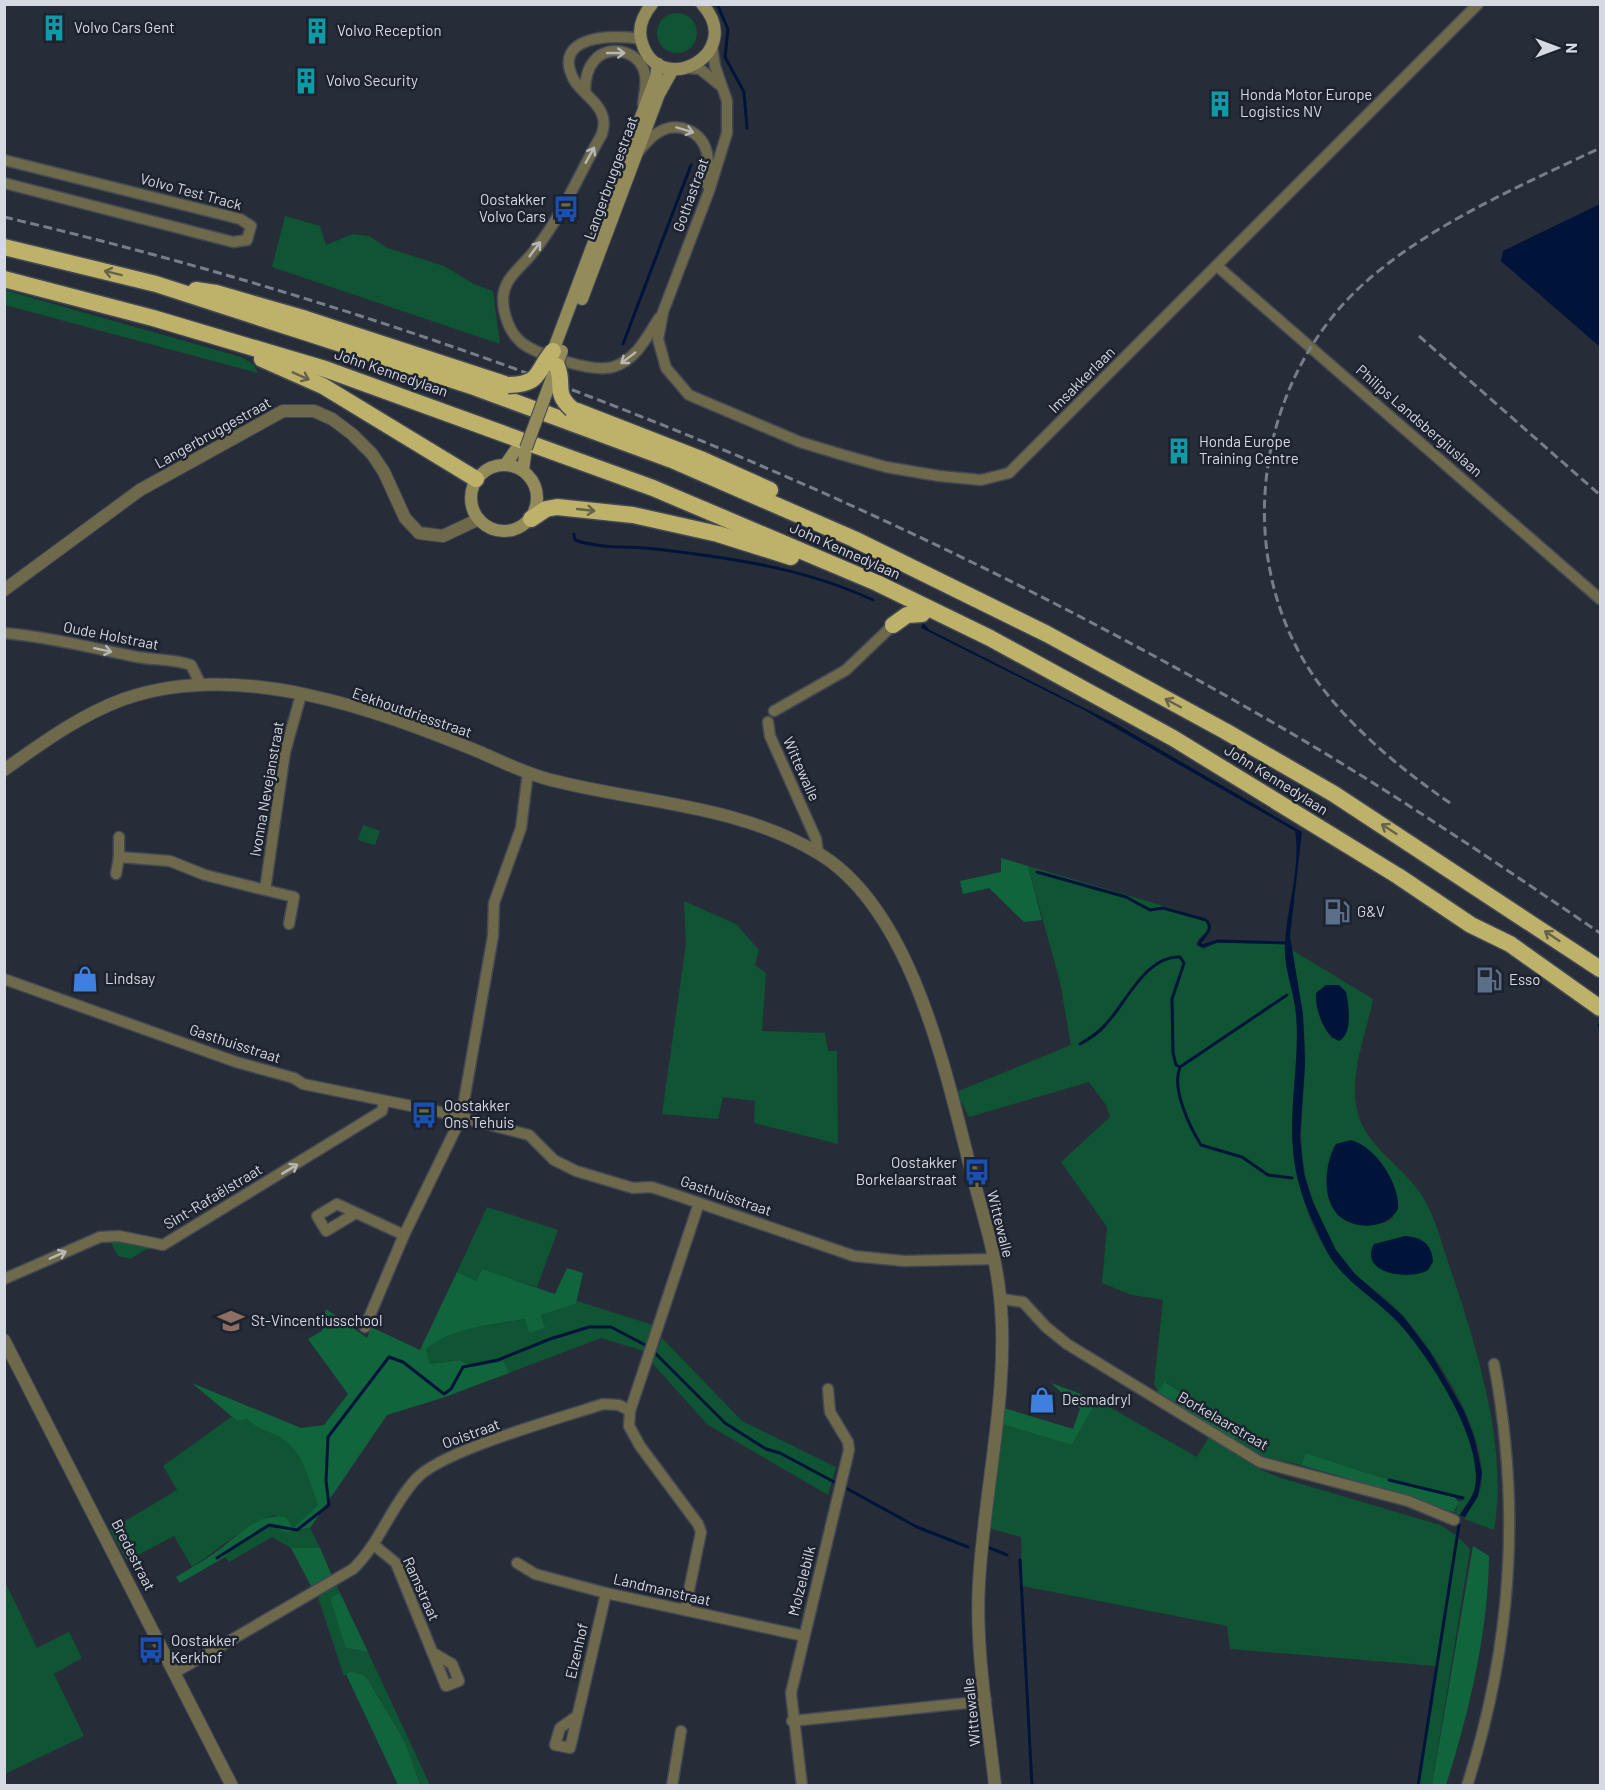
<svg xmlns="http://www.w3.org/2000/svg" width="1605" height="1790" viewBox="0 0 1605 1790" font-family="Barlow,sans-serif">
  <rect width="100%" height="100%" fill="#262d39"/>
  <g fill="#0f5433" fill-rule="evenodd">
    <circle cx="677" cy="33" r="20"/>
    <polygon points="285,216 320,226 326,245 353,234 369,236 388,248 444,266 474,284 493,291 500,344 272,267"/>
    <polygon points="4,290 241,357 253,364 258,373 5,305"/>
    <polygon points="363,825 380,831 375,845 358,840"/>
    <path d="M1028,866L1208,919V931L1198,939L1196,945L1204,949L1216,943L1285,944C1285,971 1296,997 1297,1025C1298,1066 1290,1107 1293,1148C1294,1167 1301,1192 1307,1210C1327,1268 1358,1281 1397,1322C1428,1353 1485,1442 1475,1487C1473,1498 1465,1505 1460,1515L1453,1512L1457,1509V1501H1462L1463,1496H1454L1373,1475L1306,1453L1301,1465L1260,1456L1234,1440L1240,1429L1166,1382L1158,1392L1154,1384L1163,1300L1132,1295L1102,1283L1107,1227L1061,1162L1110,1117L1106,1105L1089,1082L969,1117L956,1092L1071,1045L1060,982Z"/>
    <polygon points="684,901 736,924 759,950 755,965 766,973 762,1031 825,1033 828,1051 837,1051 838,1144 754,1123 755,1101 723,1097 718,1119 662,1114 686,944"/>
    <path d="M1292,950L1373,999C1366,1036 1349,1072 1357,1110C1365,1148 1406,1167 1424,1199C1436,1220 1442,1245 1450,1268C1476,1345 1509,1448 1494,1530L1464,1519C1470,1508 1478,1500 1481,1487C1490,1437 1436,1353 1404,1317C1390,1301 1372,1289 1356,1275C1336,1256 1322,1227 1313,1201C1291,1141 1307,1104 1305,1044C1304,1012 1294,982 1292,950ZM1344,989L1348,1020L1332,1039C1323,1027 1311,1004 1318,990ZM1331,1155L1375,1156L1385,1171L1393,1218C1385,1224 1377,1225 1367,1225C1328,1225 1323,1184 1331,1155Z"/>
    <polygon points="487,1207 558,1230 537,1287 481,1270 476,1281 457,1272"/>
    <polygon points="109,1239 149,1248 130,1259 118,1256"/>
    <path d="M577,1301L653,1325L644,1351L601,1338L509,1373L504,1361L472,1367L460,1360L430,1364L426,1349C453,1327 492,1325 526,1319L529,1333L544,1328L541,1315L576,1304Z"/>
    <polygon points="662,1338 742,1421 836,1467 828,1495 708,1425 652,1363"/>
    <polygon points="1097,1400 1197,1457 1209,1437 1257,1468 1281,1478 1440,1525 1456,1535 1470,1549 1432,1785 1418,1785 1433,1703 1435,1666 1230,1649 1227,1626 1022,1586 1021,1537 988,1528 1001,1424 1072,1445"/>
    <path d="M231,1417L237,1421L247,1419C260,1432 275,1432 287,1442C304,1456 310,1485 318,1505L293,1528L275,1515C243,1525 219,1550 192,1567L174,1536L127,1561L110,1530L177,1490L163,1466Z"/>
    <path d="M263,1527C282,1527 289,1535 310,1528L320,1548H291L272,1537L229,1562L225,1557L230,1550Z"/>
    <polygon points="4,1580 37,1648 69,1632 82,1658 54,1674 84,1736 5,1774"/>
    <polygon points="336,1584 340,1593 332,1597 346,1648 368,1652 430,1785 420,1785 405,1742 368,1680 350,1671 344,1676 318,1597"/>
  </g>
  <g fill="#10653d">
    <polygon points="1001,858 1028,866 1042,920 1024,922 989,888 963,894 960,881 1001,872"/>
    <path d="M567,1268L583,1273L576,1304L541,1315L545,1328L529,1333L525,1319C492,1325 453,1327 426,1349L430,1364L460,1360L472,1367L504,1361L509,1373L442,1398L387,1415L310,1528L287,1532L274,1527H263L230,1550L225,1557L180,1583L176,1577C191,1568 207,1559 220,1549C241,1533 258,1513 286,1517L293,1528L318,1505C310,1485 304,1456 287,1442C275,1432 260,1432 247,1419L237,1421L192,1383L301,1428L324,1425L348,1394L308,1339L322,1331L326,1309L367,1338L371,1327L420,1350L457,1272L476,1281L482,1269L555,1294Z"/>
    <polygon points="1165,1382 1240,1429 1234,1440 1158,1392"/>
    <polygon points="1051,1383 1097,1400 1072,1445 1001,1424 1004,1408 1073,1429 1080,1409"/>
    <polygon points="1306,1453 1373,1475 1454,1496 1459,1503 1453,1512 1405,1495 1301,1465"/>
    <path d="M1473,1546L1489,1556C1488,1634 1469,1712 1446,1785H1432Z"/>
    <polygon points="291,1548 320,1548 332,1576 312,1588"/>
    <polygon points="340,1593 368,1652 346,1648 331,1601 332,1597"/>
    <polygon points="350,1671 365,1676 368,1680 405,1742 420,1785 398,1785 346,1674"/>
  </g>
  <g fill="#00143a">
    <polygon points="1600,204 1600,347 1501,261 1503,251"/>
    <path d="M923,623L930,630L1118,725L1302,832L1290,936L1303,1014L1305,1063L1300,1137L1304,1174L1313,1202L1336,1250L1355,1274L1403,1316L1430,1352L1464,1411L1474,1437L1482,1473L1478,1496L1465,1517L1460,1515C1465,1505 1473,1499 1475,1487C1484,1441 1429,1356 1398,1322C1379,1302 1353,1287 1335,1264C1327,1254 1321,1240 1316,1228C1304,1204 1295,1177 1293,1150C1289,1105 1300,1060 1296,1014C1294,991 1283,967 1285,943C1287,906 1301,867 1295,831L1084,710L921,628Z"/>
    <path d="M1326,985H1339L1346,992C1349,1006 1353,1034 1339,1041C1324,1036 1315,1008 1316,993Z"/>
    <path d="M1351,1140C1376,1147 1400,1184 1398,1209C1387,1229 1355,1231 1338,1215C1321,1198 1325,1162 1336,1144Z"/>
    <path d="M1405,1236C1422,1237 1432,1244 1433,1262L1428,1270C1410,1281 1358,1274 1374,1244Z"/>
  </g>
  <g fill="none" stroke-linecap="round" stroke-linejoin="round">
    <g stroke="#00143a" stroke-width="3">
      <polyline points="717,4 728,29 725,57 744,92 747,128"/>
      <polyline points="623,344 691,165"/>
      <path d="M574,534L575,540C600,549 629,546 656,549C731,558 804,568 873,600"/>
      <polyline points="1162,753 1263,811"/>
      <path d="M1037,872L1126,897L1150,910L1163,908L1206,920C1215,929 1203,936 1199,944L1202,946L1218,941L1287,943"/>
      <polyline points="1599,1025 1600,1027"/>
      <path d="M1080,1044C1090,1038 1099,1033 1106,1024C1126,1003 1146,955 1180,957L1184,963L1172,999L1173,1053L1176,1065L1180,1067L1287,995"/>
      <path d="M1180,1067C1171,1089 1190,1127 1201,1145L1242,1157L1268,1175L1292,1178"/>
      <polyline points="654,1352 725,1423 766,1449 780,1453 838,1484"/>
      <polyline points="1389,1480 1463,1498"/>
      <polyline points="844,1487 917,1527 968,1547"/>
      <polyline points="990,1548 1007,1555"/>
      <polyline points="217,1558 269,1525 297,1530 329,1505 326,1481 328,1437 389,1357 403,1362 444,1394 451,1389 463,1367 498,1360 550,1339 589,1327 611,1327 649,1347"/>
      <polyline points="1020,1560 1032,1786"/>
      <polyline points="1418,1786 1459,1525"/>
    </g>
    <g stroke="#424954" stroke-width="13">
      <g id="minor">
        <path d="M641,39C614,34 550,35 574,80C581,92 595,99 601,112C605,120 604,126 602,134C579,174 560,221 530,256C519,269 504,279 503,298C503,313 509,333 522,343C538,355 593,373 613,367C636,360 647,337 659,318"/>
        <polyline points="712,47 715,66 727,101 727,133 709,191 663,312 658,339 666,368 689,395 800,442 843,455 886,467 939,476 981,480 1009,473 1478,4"/>
        <polyline points="688,68 700,69 721,86"/>
        <path d="M585,92C585,82 587,69 594,61C609,42 642,52 645,75C647,84 644,95 643,104"/>
        <path d="M639,151C645,144 651,136 659,132C678,121 702,131 707,153C709,163 708,175 708,186"/>
        <polyline points="4,160 240,219 251,226 247,240 233,242 4,183"/>
        <polyline points="1217,266 1600,599"/>
        <path d="M4,633C49,637 92,648 137,657C154,660 175,659 191,665L200,683"/>
        <polyline points="774,711 846,670 893,625"/>
        <polyline points="768,722 770,736 816,839 818,853"/>
        <polyline points="119,837 119,857 170,861 205,875 265,890 285,752 301,695"/>
        <polyline points="116,874 119,857"/>
        <polyline points="265,890 294,897 289,924"/>
        <polyline points="4,979 236,1062 294,1078 303,1084 436,1111 529,1135 554,1160 576,1171 633,1188 651,1187 670,1193 854,1256 904,1261 994,1259"/>
        <polyline points="356,1213 326,1231 317,1216 337,1204 404,1235"/>
        <polyline points="4,1279 100,1237 119,1236 163,1245 382,1111 384,1102"/>
        <polyline points="1001,1299 1023,1302 1046,1327 1067,1344 1260,1462 1408,1501 1454,1520"/>
        <polyline points="365,1327 404,1235 461,1118 493,936 494,903 521,828 528,772"/>
        <polyline points="374,1545 396,1563 446,1686 459,1681 452,1664 432,1652"/>
        <polyline points="517,1563 535,1574 606,1593 804,1636"/>
        <polyline points="685,1610 701,1532 698,1524 640,1446 629,1426 630,1411 699,1203"/>
        <path d="M176,1672L353,1569C380,1543 391,1506 416,1479C442,1450 561,1418 603,1404L619,1405L630,1411"/>
        <polyline points="577,1716 560,1728 555,1745 570,1748 606,1593"/>
        <polyline points="792,1721 986,1701"/>
        <polyline points="672,1786 681,1731"/>
        <polyline points="802,1786 791,1693 849,1450 848,1442 830,1412 828,1389"/>
        <path d="M1467,1786C1512,1645 1521,1508 1494,1364"/>
      </g>
    </g>
    <g stroke="#424954" stroke-width="14">
      <g id="tertiary">
        <polyline points="4,590 140,490 283,411 314,411 332,419 352,434 372,454 384,472 405,518 419,533 443,536 479,519"/>
        <path d="M4,770C42,743 80,715 124,699C238,659 375,709 482,753C504,763 527,774 551,780C640,803 736,804 818,853C912,909 945,1070 971,1170C982,1212 996,1254 1000,1297C1010,1388 984,1490 979,1583C975,1650 988,1719 995,1786"/>
        <polyline points="4,1340 232,1786"/>
      </g>
    </g>
    <g stroke="#424954" stroke-width="14">
      <g id="secondary">
        <path d="M652,4C643,15 637,29 642,43C660,100 747,53 702,4"/>
        <polyline points="582,299 659,94 673,69"/>
        <polyline points="553,351 656,77 658,64"/>
        <polyline points="506,464 519,445"/>
        <circle cx="504" cy="498" r="33"/>
        <polyline points="523,470 526,448"/>
      </g>
    </g>
    <g stroke="#424954" stroke-width="19">
      <g id="trunk">
        <polyline points="4,247 156,284 474,387 672,460 854,539 1047,634 1225,731 1334,794 1600,969"/>
        <polyline points="4,279 153,318 325,369 653,488 877,583 990,638 1173,738 1398,876 1471,925 1510,944 1600,1008"/>
        <polyline points="196,290 216,293 306,319 508,385"/>
        <polyline points="262,359 323,386 476,479"/>
        <polyline points="572,409 703,460 770,490"/>
        <polyline points="531,519 546,509 557,507 633,515 718,534 791,557"/>
        <polyline points="893,625 907,615 922,614"/>
      </g>
    </g>
    <use href="#minor" stroke="#6f694b" stroke-width="10"/>
    <use href="#tertiary" stroke="#6f694b" stroke-width="12"/>
    <use href="#secondary" stroke="#948b5a" stroke-width="12"/>
    <use href="#trunk" stroke="#beb16a" stroke-width="16"/>
    <g stroke="#787e89" stroke-width="3" stroke-dasharray="9 4.5" stroke-linecap="butt">
      <path d="M4,217C444,320 867,489 1258,714C1376,781 1488,857 1600,933"/>
      <polyline points="1419,336 1600,495"/>
      <path d="M1450,803C1402,770 1352,729 1317,681C1232,562 1253,388 1359,288C1424,227 1520,186 1600,148"/>
    </g>
    <g stroke="#424954" stroke-width="14" stroke-linecap="butt">
      <polyline id="secondary-bridge" points="526,448 562,351"/>
    </g>
    <g stroke="#424954" stroke-width="19" stroke-linecap="butt">
      <g id="trunk-bridge">
        <path d="M557,366C565,386 553,392 572,409"/>
        <path d="M508,385C542,384 535,372 553,351"/>
      </g>
    </g>
    <use href="#secondary-bridge" stroke="#948b5a" stroke-width="12"/>
    <use href="#trunk-bridge" stroke="#beb16a" stroke-width="16"/>
  </g>
  <defs><path id="oneway-shaft" d="M-6 0H5M1.5-3L5.5 0L1.5 3" fill="none" stroke-width="1.6" stroke-linecap="round" stroke-linejoin="round" transform="scale(1.5)"/></defs>
  <g stroke="#b6b8b5">
    <use href="#oneway-shaft" transform="translate(616 53)"/>
    <use href="#oneway-shaft" transform="translate(685 130) rotate(17)"/>
    <use href="#oneway-shaft" transform="translate(590 155) rotate(-61)"/>
    <use href="#oneway-shaft" transform="translate(535 249) rotate(-53)"/>
    <use href="#oneway-shaft" transform="translate(628 358) rotate(143)"/>
    <use href="#oneway-shaft" transform="translate(103 650) rotate(12)"/>
    <use href="#oneway-shaft" transform="translate(290 1169) rotate(-31)"/>
    <use href="#oneway-shaft" transform="translate(58 1255) rotate(-24)"/>
  </g>
  <g stroke="#656349">
    <use href="#oneway-shaft" transform="translate(113 273) rotate(-166)"/>
    <use href="#oneway-shaft" transform="translate(301 376) rotate(24)"/>
    <use href="#oneway-shaft" transform="translate(586 510) rotate(6)"/>
    <use href="#oneway-shaft" transform="translate(1173 703) rotate(-152)"/>
    <use href="#oneway-shaft" transform="translate(1389 829) rotate(-147)"/>
    <use href="#oneway-shaft" transform="translate(1552 936) rotate(-146)"/>
  </g>
  <defs>
    <g id="building-bare" transform="scale(2.07)"><path d="M-4-6H4V6H1V3H-1V6H-4ZM-2.5-4.3h1.7v1.8h-1.7ZM.8-4.3h1.7v1.8H.8ZM-2.5-1h1.7V.8h-1.7ZM.8-1h1.7V.8H.8Z" fill="#0f9aa8" stroke="#1d232e" stroke-width="2.5" paint-order="stroke"/></g>
    <g id="bus-bare" transform="scale(2.07)"><path d="M-5-6H5V4H4V6H2V4H-2V6H-4V4H-5ZM-3.5-4V0h7V-4ZM-3.5 1.2v1.5H-2V1.2ZM2 1.2v1.5H3.5V1.2Z" fill="#1a4fb4" stroke="#1d232e" stroke-width="2.5" paint-order="stroke"/></g>
    <g id="fuel-bare" transform="scale(2.07)"><path d="M-5.5-6h7V0h2V4h1.3V-2.5L3-4.5l.8-.8L6-3V5H2.5V1h-1V6h-7ZM-4.2-4.7v3.2H.2V-4.7Z" fill="#5c6f8a" stroke="#1d232e" stroke-width="2.5" paint-order="stroke"/></g>
    <g id="shop-bare" transform="scale(2.07)"><path d="M-5-2.5h2.3a2.7 3.5 0 0 1 5.4 0H5L5.5 6h-11ZM-1.5-2.5h3a1.5 2.3 0 0 0-3 0Z" fill="#3f7fe0" stroke="#1d232e" stroke-width="2.5" paint-order="stroke"/></g>
    <g id="school-bare" transform="scale(2.07)"><path d="M0-5L7-2L0 1L-7-2ZM-4 1L0 2.5L4 1V4Q0 6-4 4Z" fill="#8d6e63" stroke="#1d232e" stroke-width="2.5" paint-order="stroke"/></g>
  </defs>
  <g fill-rule="evenodd">
    <use href="#building-bare" x="54" y="28"/>
    <use href="#building-bare" x="317" y="31"/>
    <use href="#building-bare" x="306" y="81"/>
    <use href="#building-bare" x="1220" y="104"/>
    <use href="#bus-bare" x="566" y="209"/>
    <use href="#building-bare" x="1179" y="451"/>
    <use href="#fuel-bare" x="1337" y="912"/>
    <use href="#shop-bare" x="85" y="979"/>
    <use href="#fuel-bare" x="1489" y="980"/>
    <use href="#bus-bare" x="424" y="1115"/>
    <use href="#bus-bare" x="977" y="1172"/>
    <use href="#school-bare" x="231" y="1321"/>
    <use href="#shop-bare" x="1042" y="1400"/>
    <use href="#bus-bare" x="151" y="1650"/>
  </g>
  <g text-anchor="middle" stroke-width="5" stroke-linejoin="round" paint-order="stroke">
    <g font-size="15" fill="#d5dae2" stroke="#1d232e" text-anchor="start">
      <text x="74" y="33">Volvo Cars Gent</text>
      <text x="337" y="36">Volvo Reception</text>
      <text x="326" y="86">Volvo Security</text>
      <text x="1240" y="100">Honda Motor Europe<tspan x="1240" dy="17">Logistics NV</tspan></text>
      <text x="546" y="205" text-anchor="end">Oostakker<tspan x="546" dy="17">Volvo Cars</tspan></text>
      <text x="1199" y="447">Honda Europe<tspan x="1199" dy="17">Training Centre</tspan></text>
      <text x="1357" y="917">G&amp;V</text>
      <text x="105" y="984">Lindsay</text>
      <text x="1509" y="985">Esso</text>
      <text x="444" y="1111">Oostakker<tspan x="444" dy="17">Ons Tehuis</tspan></text>
      <text x="957" y="1168" text-anchor="end">Oostakker<tspan x="957" dy="17">Borkelaarstraat</tspan></text>
      <text x="251" y="1326">St-Vincentiusschool</text>
      <text x="1062" y="1405">Desmadryl</text>
      <text x="171" y="1646">Oostakker<tspan x="171" dy="17">Kerkhof</tspan></text>
    </g>
    <g font-size="15" fill="#d5dae2" stroke="#1d232e">
      <text transform="translate(611 178) rotate(-70)" y="5">Langerbruggestraat</text>
      <text transform="translate(191 192) rotate(15)" y="5">Volvo Test Track</text>
      <text transform="translate(691 195) rotate(-70)" y="5">Gothastraat</text>
      <text transform="translate(391 373) rotate(19)" y="5">John Kennedylaan</text>
      <text transform="translate(1082 380) rotate(-45)" y="5">Imsakkerlaan</text>
      <text transform="translate(1419 421) rotate(41)" y="5">Philips Landsbergiuslaan</text>
      <text transform="translate(213 433) rotate(-29)" y="5">Langerbruggestraat</text>
      <text transform="translate(845 551) rotate(24)" y="5">John Kennedylaan</text>
      <text transform="translate(111 636) rotate(11)" y="5">Oude Holstraat</text>
      <text transform="translate(412 713) rotate(19)" y="5">Eekhoutdriesstraat</text>
      <text transform="translate(801 769) rotate(66)" y="5">Wittewalle</text>
      <text transform="translate(1276 780) rotate(32)" y="5">John Kennedylaan</text>
      <text transform="translate(267 789) rotate(-80)" y="5">Ivonna Nevejanstraat</text>
      <text transform="translate(235 1044) rotate(18)" y="5">Gasthuisstraat</text>
      <text transform="translate(726 1196) rotate(19)" y="5">Gasthuisstraat</text>
      <text transform="translate(213 1197) rotate(-31)" y="5">Sint-Rafaëlstraat</text>
      <text transform="translate(1000 1224) rotate(76)" y="5">Wittewalle</text>
      <text transform="translate(1223 1421) rotate(30)" y="5">Borkelaarstraat</text>
      <text transform="translate(471 1434) rotate(-20)" y="5">Ooistraat</text>
      <text transform="translate(133 1555) rotate(63)" y="5">Bredestraat</text>
      <text transform="translate(802 1581) rotate(-76)" y="5">Molzelebilk</text>
      <text transform="translate(421 1589) rotate(66)" y="5">Ramstraat</text>
      <text transform="translate(662 1590) rotate(13)" y="5">Landmanstraat</text>
      <text transform="translate(577 1651) rotate(-77)" y="5">Elzenhof</text>
      <text transform="translate(972 1712) rotate(-96)" y="5">Wittewalle</text>
    </g>
  </g>
  <rect width="1605" height="1790" fill="none" stroke="#d5dae2" stroke-width="12"/>
  <g transform="translate(1557 48) rotate(90)" stroke="#1d232e" stroke-width="4.5" paint-order="stroke">
  <path d="M0-4.5L10 22L0 15L-10 22Z" fill="#d5dae2"/>
  <text y="-9" font-size="16" font-weight="bold" text-anchor="middle" fill="#d5dae2">N</text>
  </g>
</svg>
